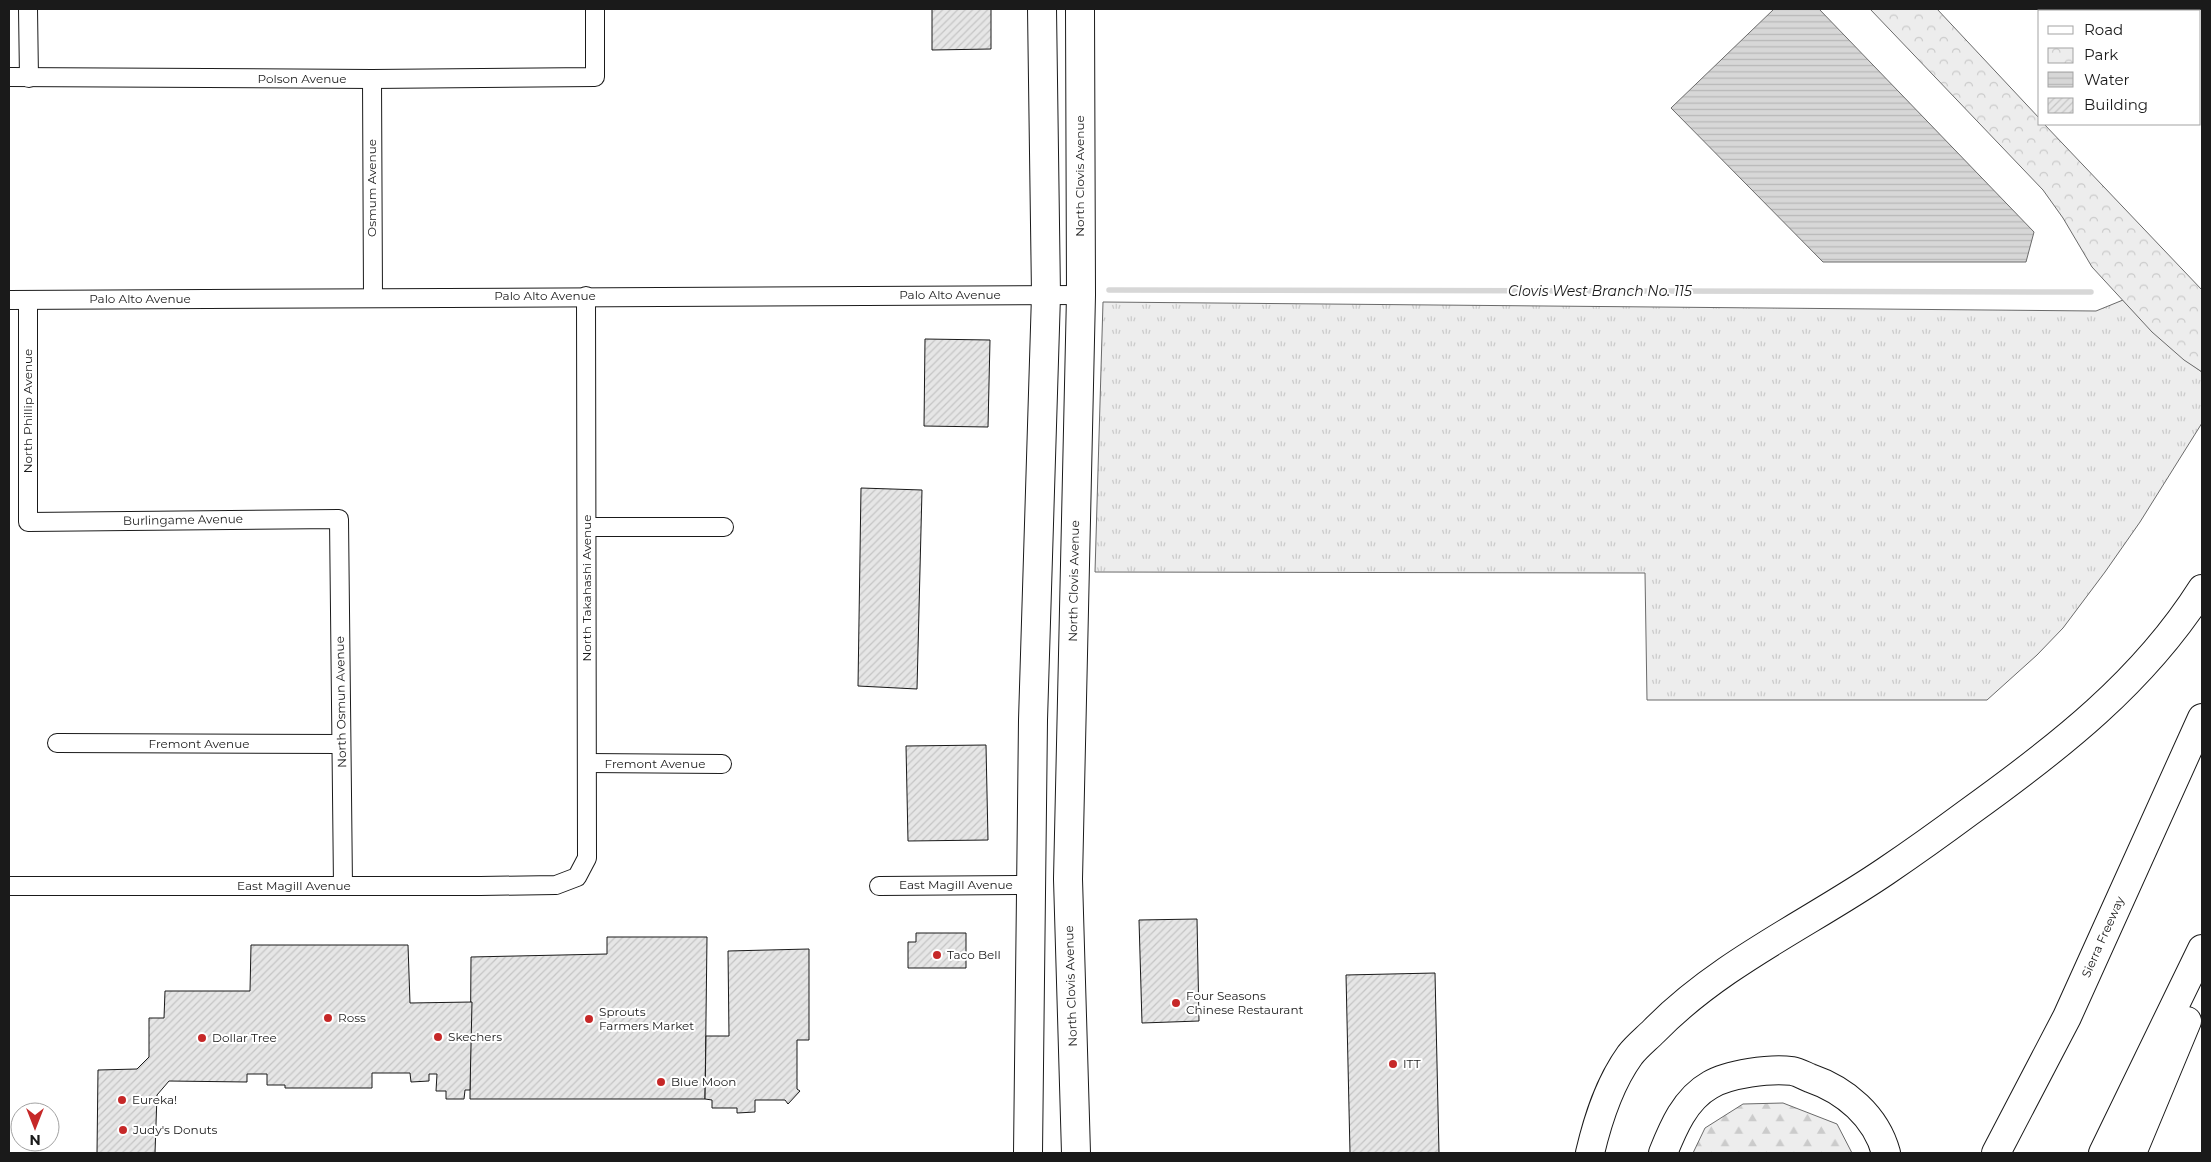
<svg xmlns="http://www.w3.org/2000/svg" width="2211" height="1162" viewBox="0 0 2211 1162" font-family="Montserrat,sans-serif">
  <defs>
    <pattern id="grass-tufts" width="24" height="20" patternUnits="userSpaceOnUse" patternTransform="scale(1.25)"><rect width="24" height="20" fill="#ededed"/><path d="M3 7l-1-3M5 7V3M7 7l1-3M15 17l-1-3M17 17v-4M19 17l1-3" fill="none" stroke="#cbcbcb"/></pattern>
    <pattern id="forest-firs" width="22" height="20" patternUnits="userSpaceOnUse" patternTransform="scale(1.25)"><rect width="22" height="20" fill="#ededed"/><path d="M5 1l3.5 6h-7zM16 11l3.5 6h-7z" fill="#cbcbcb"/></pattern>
    <pattern id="park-crowns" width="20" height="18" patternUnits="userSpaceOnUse" patternTransform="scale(1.25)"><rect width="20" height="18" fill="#ededed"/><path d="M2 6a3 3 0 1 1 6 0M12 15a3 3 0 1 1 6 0" fill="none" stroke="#cbcbcb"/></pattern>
    <pattern id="water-rules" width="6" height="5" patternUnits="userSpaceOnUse" patternTransform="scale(1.25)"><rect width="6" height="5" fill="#d7d7d7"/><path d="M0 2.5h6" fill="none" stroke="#b8b8b8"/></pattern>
    <pattern id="building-hatch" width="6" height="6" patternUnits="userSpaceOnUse" patternTransform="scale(1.25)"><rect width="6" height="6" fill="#e6e6e6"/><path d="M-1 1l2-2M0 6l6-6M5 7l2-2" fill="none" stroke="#c5c5c5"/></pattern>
  </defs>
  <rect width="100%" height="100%" fill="#fff"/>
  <path fill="url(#grass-tufts)" stroke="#6a6a6a" d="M2123,300C2148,327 2172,351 2202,372V423L2140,522L2105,572L2063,628L2037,655L1987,700H1647L1645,573L1095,572L1103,302L2096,311Z"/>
  <polygon fill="url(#forest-firs)" stroke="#6a6a6a" points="1783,1103 1837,1124 1852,1153 1693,1153 1705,1128 1743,1104"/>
  <polygon fill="url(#park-crowns)" stroke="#6a6a6a" points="1870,9 1937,9 2040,119 2040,124 2044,124 2202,290 2202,372 2184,360 2152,332 2092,267 2063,218 2043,190"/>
  <polygon fill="url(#water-rules)" stroke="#6a6a6a" points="1774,9 1819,9 2034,232 2026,262 1823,262 1671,108"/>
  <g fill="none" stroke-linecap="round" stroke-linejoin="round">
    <polyline stroke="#d7d7d7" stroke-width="5.5" points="1109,290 2091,292"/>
  </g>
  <g fill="url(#building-hatch)" stroke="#1a1a1a">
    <polygon points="932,9 991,9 991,49 932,50"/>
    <polygon points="925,339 990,340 988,427 924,426"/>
    <polygon points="861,488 922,490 917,689 858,686"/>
    <polygon points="986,745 988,840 908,841 906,746"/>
    <polygon points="1197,919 1199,1021 1142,1023 1139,920"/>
    <polygon points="916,933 966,933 966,968 908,968 908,942 916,942"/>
    <polygon points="607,937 707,937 705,1099 470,1099 471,957 607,954"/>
    <polygon points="251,945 408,945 410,1003 472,1002 470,1090 465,1090 464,1099 446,1099 446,1091 436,1091 437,1074 429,1074 429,1081 411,1082 410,1073 372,1073 372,1088 285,1088 285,1085 267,1085 267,1074 247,1074 247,1082 169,1081 157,1095 155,1153 97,1153 98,1070 137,1069 149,1057 149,1018 164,1018 165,991 250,991"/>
    <polygon points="809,949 809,1040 797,1040 797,1089 800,1091 788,1104 785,1100 755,1100 755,1112 737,1113 737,1108 712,1108 712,1100 705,1099 706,1036 729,1036 728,951"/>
    <polygon points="1435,973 1439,1153 1350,1153 1346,975"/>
  </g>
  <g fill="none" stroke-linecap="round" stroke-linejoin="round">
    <g stroke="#1a1a1a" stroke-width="20">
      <g id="street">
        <polyline points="28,9 29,78"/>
        <polyline points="9,77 372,79 595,77 595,9"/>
        <polyline points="372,79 373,297"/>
        <polyline points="9,300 1081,295"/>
        <polyline points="28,300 28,522 339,519 343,886"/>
        <polyline points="587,527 724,527"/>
        <polyline points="57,743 341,744"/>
        <polyline points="588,763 722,764"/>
        <polyline points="9,886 480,886 556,885 577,877 587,858 586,296"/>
        <polyline points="879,886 1033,885"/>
      </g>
    </g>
    <g stroke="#1a1a1a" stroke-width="30">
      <g id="primary">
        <polyline points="1028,1153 1033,720 1046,295 1042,9"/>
        <polyline points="1076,1153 1068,879 1081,295 1080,9"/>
      </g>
    </g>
    <g stroke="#1a1a1a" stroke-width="30">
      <g id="highway">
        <path d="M1590,1153C1598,1119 1609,1084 1630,1055C1637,1046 1646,1039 1654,1031C1719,964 1810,923 1886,871C1914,852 1942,832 1969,812C2058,748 2143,682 2202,589"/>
        <path d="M1663,1153C1673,1128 1685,1099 1710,1085C1728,1074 1771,1068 1792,1071C1798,1072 1805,1076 1810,1078C1845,1090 1876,1116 1886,1153"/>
        <polyline points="1996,1153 2067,1017 2202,718"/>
        <polyline points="2103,1153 2202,949"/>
        <polyline points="2132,1153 2187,1021"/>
      </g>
    </g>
    <use href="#street" stroke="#fff" stroke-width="18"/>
    <use href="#primary" stroke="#fff" stroke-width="28"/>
    <use href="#highway" stroke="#fff" stroke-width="28"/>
  </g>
  <g fill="#c62828" stroke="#fff" stroke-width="2">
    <circle cx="937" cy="955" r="5"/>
    <circle cx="1176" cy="1003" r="5"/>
    <circle cx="328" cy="1018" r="5"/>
    <circle cx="589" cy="1019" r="5"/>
    <circle cx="438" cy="1037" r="5"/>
    <circle cx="202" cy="1038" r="5"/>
    <circle cx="1393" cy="1064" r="5"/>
    <circle cx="661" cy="1082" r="5"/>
    <circle cx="122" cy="1100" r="5"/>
    <circle cx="123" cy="1130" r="5"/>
  </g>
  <g text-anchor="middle" stroke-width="4" stroke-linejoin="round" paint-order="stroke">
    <g font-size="12" fill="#1a1a1a" stroke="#fff">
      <text x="302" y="83">Polson Avenue</text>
      <text transform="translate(1080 176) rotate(-90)" y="4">North Clovis Avenue</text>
      <text transform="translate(372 188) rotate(-90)" y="4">Osmum Avenue</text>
      <text x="950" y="299">Palo Alto Avenue</text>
      <text x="545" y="300">Palo Alto Avenue</text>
      <text x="140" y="303">Palo Alto Avenue</text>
      <text transform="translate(28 411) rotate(-90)" y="4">North Phillip Avenue</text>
      <text transform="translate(183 520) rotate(-1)" y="4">Burlingame Avenue</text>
      <text transform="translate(1074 581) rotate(-89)" y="4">North Clovis Avenue</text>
      <text transform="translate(587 588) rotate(-90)" y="4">North Takahashi Avenue</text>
      <text transform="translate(341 702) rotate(-91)" y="4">North Osmun Avenue</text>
      <text x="199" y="748">Fremont Avenue</text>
      <text x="655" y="768">Fremont Avenue</text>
      <text x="956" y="889">East Magill Avenue</text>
      <text x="294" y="890">East Magill Avenue</text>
      <text transform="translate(2103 937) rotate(-66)" y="4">Sierra Freeway</text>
      <text transform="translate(1071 986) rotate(-92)" y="4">North Clovis Avenue</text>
    </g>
    <g font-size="12" fill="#1a1a1a" stroke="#fff" text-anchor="start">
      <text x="947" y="959">Taco Bell</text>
      <text x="1186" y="1000">Four Seasons<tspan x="1186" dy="14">Chinese Restaurant</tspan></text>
      <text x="599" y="1016">Sprouts<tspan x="599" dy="14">Farmers Market</tspan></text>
      <text x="338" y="1022">Ross</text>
      <text x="448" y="1041">Skechers</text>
      <text x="212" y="1042">Dollar Tree</text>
      <text x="1403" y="1068">ITT</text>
      <text x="671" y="1086">Blue Moon</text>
      <text x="132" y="1104">Eureka!</text>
      <text x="133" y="1134">Judy's Donuts</text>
    </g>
    <g font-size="14" font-style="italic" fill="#1a1a1a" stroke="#fff">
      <text x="1600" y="296">Clovis West Branch No. 115</text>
    </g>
  </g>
  <rect width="2211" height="1162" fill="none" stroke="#1a1a1a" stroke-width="20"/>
  <rect x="2038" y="10" width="162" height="115" fill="#ffffff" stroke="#a3a3a3"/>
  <rect x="2048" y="26" width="25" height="8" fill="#ffffff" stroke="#a3a3a3"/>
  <text x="2084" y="35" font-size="15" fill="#1a1a1a">Road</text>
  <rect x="2048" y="48" width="25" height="15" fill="url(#park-crowns)" stroke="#a3a3a3"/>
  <text x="2084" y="60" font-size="15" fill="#1a1a1a">Park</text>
  <rect x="2048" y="72" width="25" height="15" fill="url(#water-rules)" stroke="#a3a3a3"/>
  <text x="2084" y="85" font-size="15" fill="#1a1a1a">Water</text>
  <rect x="2048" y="98" width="25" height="15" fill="url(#building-hatch)" stroke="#a3a3a3"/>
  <text x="2084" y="110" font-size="15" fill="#1a1a1a">Building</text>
  <g transform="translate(35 1127) rotate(180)"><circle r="24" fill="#ffffff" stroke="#a3a3a3"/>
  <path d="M0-4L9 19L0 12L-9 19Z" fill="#c62828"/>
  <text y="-8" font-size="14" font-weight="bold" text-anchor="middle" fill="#1a1a1a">N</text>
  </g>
</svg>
